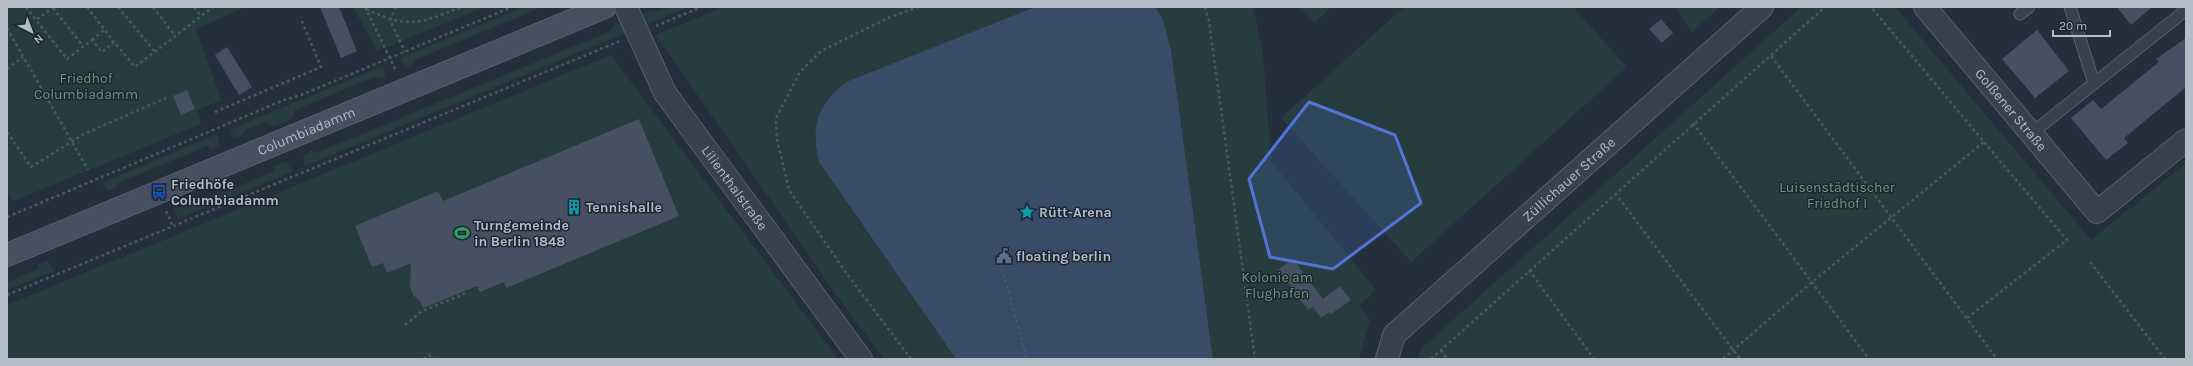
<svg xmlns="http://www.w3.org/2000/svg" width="2193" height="366" viewBox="0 0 2193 366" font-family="Karla,sans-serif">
  <rect width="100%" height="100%" fill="#242f3e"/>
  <g fill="#263c3f">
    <polygon points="7,7 245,7 195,29 222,100 197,110 201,124 14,201 7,191"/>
    <polygon points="353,7 486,7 377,51"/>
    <polygon points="524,7 542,7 415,60 413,64 406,67 400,58"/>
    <polygon points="668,7 689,7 645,25 643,13 651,10 655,12"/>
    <polygon points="723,7 1035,7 846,82 824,170 956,359 884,359 835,293 656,35"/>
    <polygon points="1155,7 1253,7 1263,53 1271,161 1376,290 1359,306 1370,320 1359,359 1213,359 1171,50 1163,19"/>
    <polygon points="1298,7 1331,7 1315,23"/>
    <polygon points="1404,7 1573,7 1627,67 1411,262 1281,118"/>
    <polygon points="1676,7 1720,7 1692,32"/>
    <polygon points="1801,7 1895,7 2091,240 2186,163 2186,359 1418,359 1421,349"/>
    <polygon points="622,22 628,32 305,166 303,155 312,151 316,153 611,31 613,26"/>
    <polygon points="611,55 838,359 7,359 7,305"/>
    <polygon points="383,66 386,76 379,79 374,77 295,110 292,119 274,126 264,122 245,130 243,135 236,138 229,130"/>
    <polygon points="217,134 219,145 212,149 207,146 118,183 116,188 108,191 102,183"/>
    <polygon points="286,162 293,171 178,219 174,209 177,207 182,209 273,172 275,166"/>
    <polygon points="47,261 54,271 7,290 7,282 38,269 39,264"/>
  </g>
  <path fill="#394c67" d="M1035,7H1155L1163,19L1171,50L1213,359H956L819,162C811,124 816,108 846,82Z"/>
  <g fill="#455162">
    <polygon points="320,7 339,7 357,51 341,58"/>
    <polygon points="2117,7 2152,7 2131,25"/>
    <polygon points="1661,19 1673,33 1662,43 1649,29"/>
    <polygon points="2037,30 2069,71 2035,98 2002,59"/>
    <polygon points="2186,38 2186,87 2124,138 2128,143 2106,160 2071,118 2093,100 2101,109 2159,62 2156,59"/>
    <polygon points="227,47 252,87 239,95 215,55"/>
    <polygon points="187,90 195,109 181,115 173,96"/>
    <polygon points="639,119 679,216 506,288 504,282 480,292 477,286 423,308 420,301 413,295 410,286 411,263 387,273 383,263 372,267 355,226 438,191 443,201"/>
    <polygon points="1293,259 1323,299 1340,286 1351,300 1331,314 1329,312 1321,318 1313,307 1308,310 1278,270"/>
  </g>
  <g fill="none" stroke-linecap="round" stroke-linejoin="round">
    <g stroke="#565f6c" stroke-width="13">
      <g id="service">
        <polyline points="2070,7 2094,83"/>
        <polyline points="2020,14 2029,7"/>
        <polyline points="2032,133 2186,10"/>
      </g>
    </g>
    <g stroke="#565f6c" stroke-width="24">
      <g id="minor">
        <path id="s1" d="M626,7L665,93L861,359"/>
        <path id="s2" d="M1925,7L2097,212L2186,140"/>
        <path id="s3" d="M1387,359L1394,335L1762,7"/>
      </g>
    </g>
    <g stroke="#565f6c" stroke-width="24">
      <g id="secondary">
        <path id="s4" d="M7,255L605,7"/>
      </g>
    </g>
    <g stroke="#44595c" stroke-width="2.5" stroke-dasharray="3 3" stroke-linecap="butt">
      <polyline points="26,7 36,20"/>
      <polyline points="54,7 36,20 67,59 92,40 102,52 114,42 135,67 213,7"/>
      <polyline points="87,7 114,42"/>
      <polyline points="118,7 155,52"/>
      <polyline points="153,7 175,36"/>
      <polyline points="194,7 201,16"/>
      <polyline points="365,7 396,71"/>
      <polyline points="396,7 390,20 405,52"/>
      <polyline points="1205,7 1209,21 1255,359"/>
      <polyline points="53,8 83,46"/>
      <path d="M366,9C409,29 419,24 461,7"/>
      <polyline points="656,26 701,7"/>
      <polyline points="7,28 88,170"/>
      <polyline points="92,40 104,30"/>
      <polyline points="1771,56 1997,359"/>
      <polyline points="7,69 23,57"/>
      <polyline points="215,112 321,67 301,19"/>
      <polyline points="1693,123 1869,359"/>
      <polyline points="7,132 31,167 84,134 166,98"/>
      <polyline points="1615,193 1740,359"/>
      <polyline points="166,211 173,227"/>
      <polyline points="7,217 284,100 301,95 512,7"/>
      <polyline points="2090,262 2165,359"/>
      <polyline points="1002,268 1027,359"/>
      <polyline points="1529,270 1594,359"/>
      <polyline points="7,295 620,41"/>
      <polyline points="1967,318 2067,240 1984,142"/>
      <polyline points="405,325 422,311 464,294 462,288"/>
      <polyline points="1441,350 1447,359"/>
      <polyline points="424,359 429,355 435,359"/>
      <polyline points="911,359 847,274 789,190 777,139 776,118 800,72 821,51 888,18 918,7"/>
      <polyline points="1431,359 1825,7"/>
      <polyline points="1723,359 1812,282 1984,142 1871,7"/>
    </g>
    <use href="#service" stroke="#38414e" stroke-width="11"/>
    <use href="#minor" stroke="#38414e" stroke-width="22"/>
    <use href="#secondary" stroke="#465061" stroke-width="22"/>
  </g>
  <path fill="#5274d3" fill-opacity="0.2" stroke="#5274d3" stroke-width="3" stroke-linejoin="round" d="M1309,102L1395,135L1421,203L1333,269L1270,257L1249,179Z"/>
  <defs>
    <g id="bus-bare" transform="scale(1.2)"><path d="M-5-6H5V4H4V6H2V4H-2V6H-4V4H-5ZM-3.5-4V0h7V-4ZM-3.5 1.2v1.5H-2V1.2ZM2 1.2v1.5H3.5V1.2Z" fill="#1a4fb4" stroke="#1d2633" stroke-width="2.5" paint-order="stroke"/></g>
    <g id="building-bare" transform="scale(1.2)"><path d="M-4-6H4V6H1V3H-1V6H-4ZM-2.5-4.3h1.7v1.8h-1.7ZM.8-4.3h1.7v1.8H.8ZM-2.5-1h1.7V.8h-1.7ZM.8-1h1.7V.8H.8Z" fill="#0f9aa8" stroke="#1d2633" stroke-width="2.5" paint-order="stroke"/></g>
    <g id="sight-bare" transform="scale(1.2)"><path d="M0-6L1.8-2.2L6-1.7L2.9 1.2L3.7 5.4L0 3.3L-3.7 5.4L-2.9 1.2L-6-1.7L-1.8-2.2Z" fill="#0f9aa8" stroke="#1d2633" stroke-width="2.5" paint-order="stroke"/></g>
    <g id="stadium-bare" transform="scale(1.2)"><path d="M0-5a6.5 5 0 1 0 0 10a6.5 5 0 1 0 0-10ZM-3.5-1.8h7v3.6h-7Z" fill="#2e9e5b" stroke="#1d2633" stroke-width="2.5" paint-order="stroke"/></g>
    <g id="civic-bare" transform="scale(1.2)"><path d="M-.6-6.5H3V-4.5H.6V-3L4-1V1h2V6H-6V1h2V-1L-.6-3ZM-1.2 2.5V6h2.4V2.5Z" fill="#5c6f8a" stroke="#1d2633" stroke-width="2.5" paint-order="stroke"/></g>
  </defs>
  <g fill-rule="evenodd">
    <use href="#bus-bare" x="159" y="192"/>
    <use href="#building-bare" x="574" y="207"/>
    <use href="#sight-bare" x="1027" y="212"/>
    <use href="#stadium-bare" x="462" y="233"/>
    <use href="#civic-bare" x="1004" y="256"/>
  </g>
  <g text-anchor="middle" stroke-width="3" stroke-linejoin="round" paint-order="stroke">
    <g font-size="14" fill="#6b9a76" stroke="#1d2633">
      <text x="86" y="83">Friedhof<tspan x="86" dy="16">Columbiadamm</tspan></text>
      <text x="1837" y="192">Luisenstädtischer<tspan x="1837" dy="16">Friedhof I</tspan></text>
      <text x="1277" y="282">Kolonie am<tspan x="1277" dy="16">Flughafen</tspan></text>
    </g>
    <g font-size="14" fill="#b4bcc9" stroke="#1d2633">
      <text dy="5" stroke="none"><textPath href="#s2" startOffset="134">Golßener Straße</textPath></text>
      <text dy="5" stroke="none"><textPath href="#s4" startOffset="324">Columbiadamm</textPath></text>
      <text dy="5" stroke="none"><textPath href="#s3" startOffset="259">Züllichauer Straße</textPath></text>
      <text dy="5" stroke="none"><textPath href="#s1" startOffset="212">Lilienthalstraße</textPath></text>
    </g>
    <g font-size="14" font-weight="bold" fill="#b4bcc9" stroke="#1d2633" text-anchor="start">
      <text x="171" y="189">Friedhöfe<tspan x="171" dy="16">Columbiadamm</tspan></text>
      <text x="586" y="212">Tennishalle</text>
      <text x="1039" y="217">Rütt-Arena</text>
      <text x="474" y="230">Turngemeinde<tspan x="474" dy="16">in Berlin 1848</tspan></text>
      <text x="1016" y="261">floating berlin</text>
    </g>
  </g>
  <rect width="2193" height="366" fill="none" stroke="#b4bcc9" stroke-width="16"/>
  <g transform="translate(32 32) rotate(138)" stroke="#1d2633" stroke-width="3" paint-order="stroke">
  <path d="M0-3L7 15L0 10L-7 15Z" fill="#b4bcc9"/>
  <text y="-6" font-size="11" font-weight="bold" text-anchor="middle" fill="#b4bcc9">N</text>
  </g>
  <path d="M2053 30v6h57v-6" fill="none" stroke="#b4bcc9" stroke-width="2"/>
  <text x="2059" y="30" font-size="12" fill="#b4bcc9" stroke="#1d2633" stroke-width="3" paint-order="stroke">20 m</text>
</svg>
